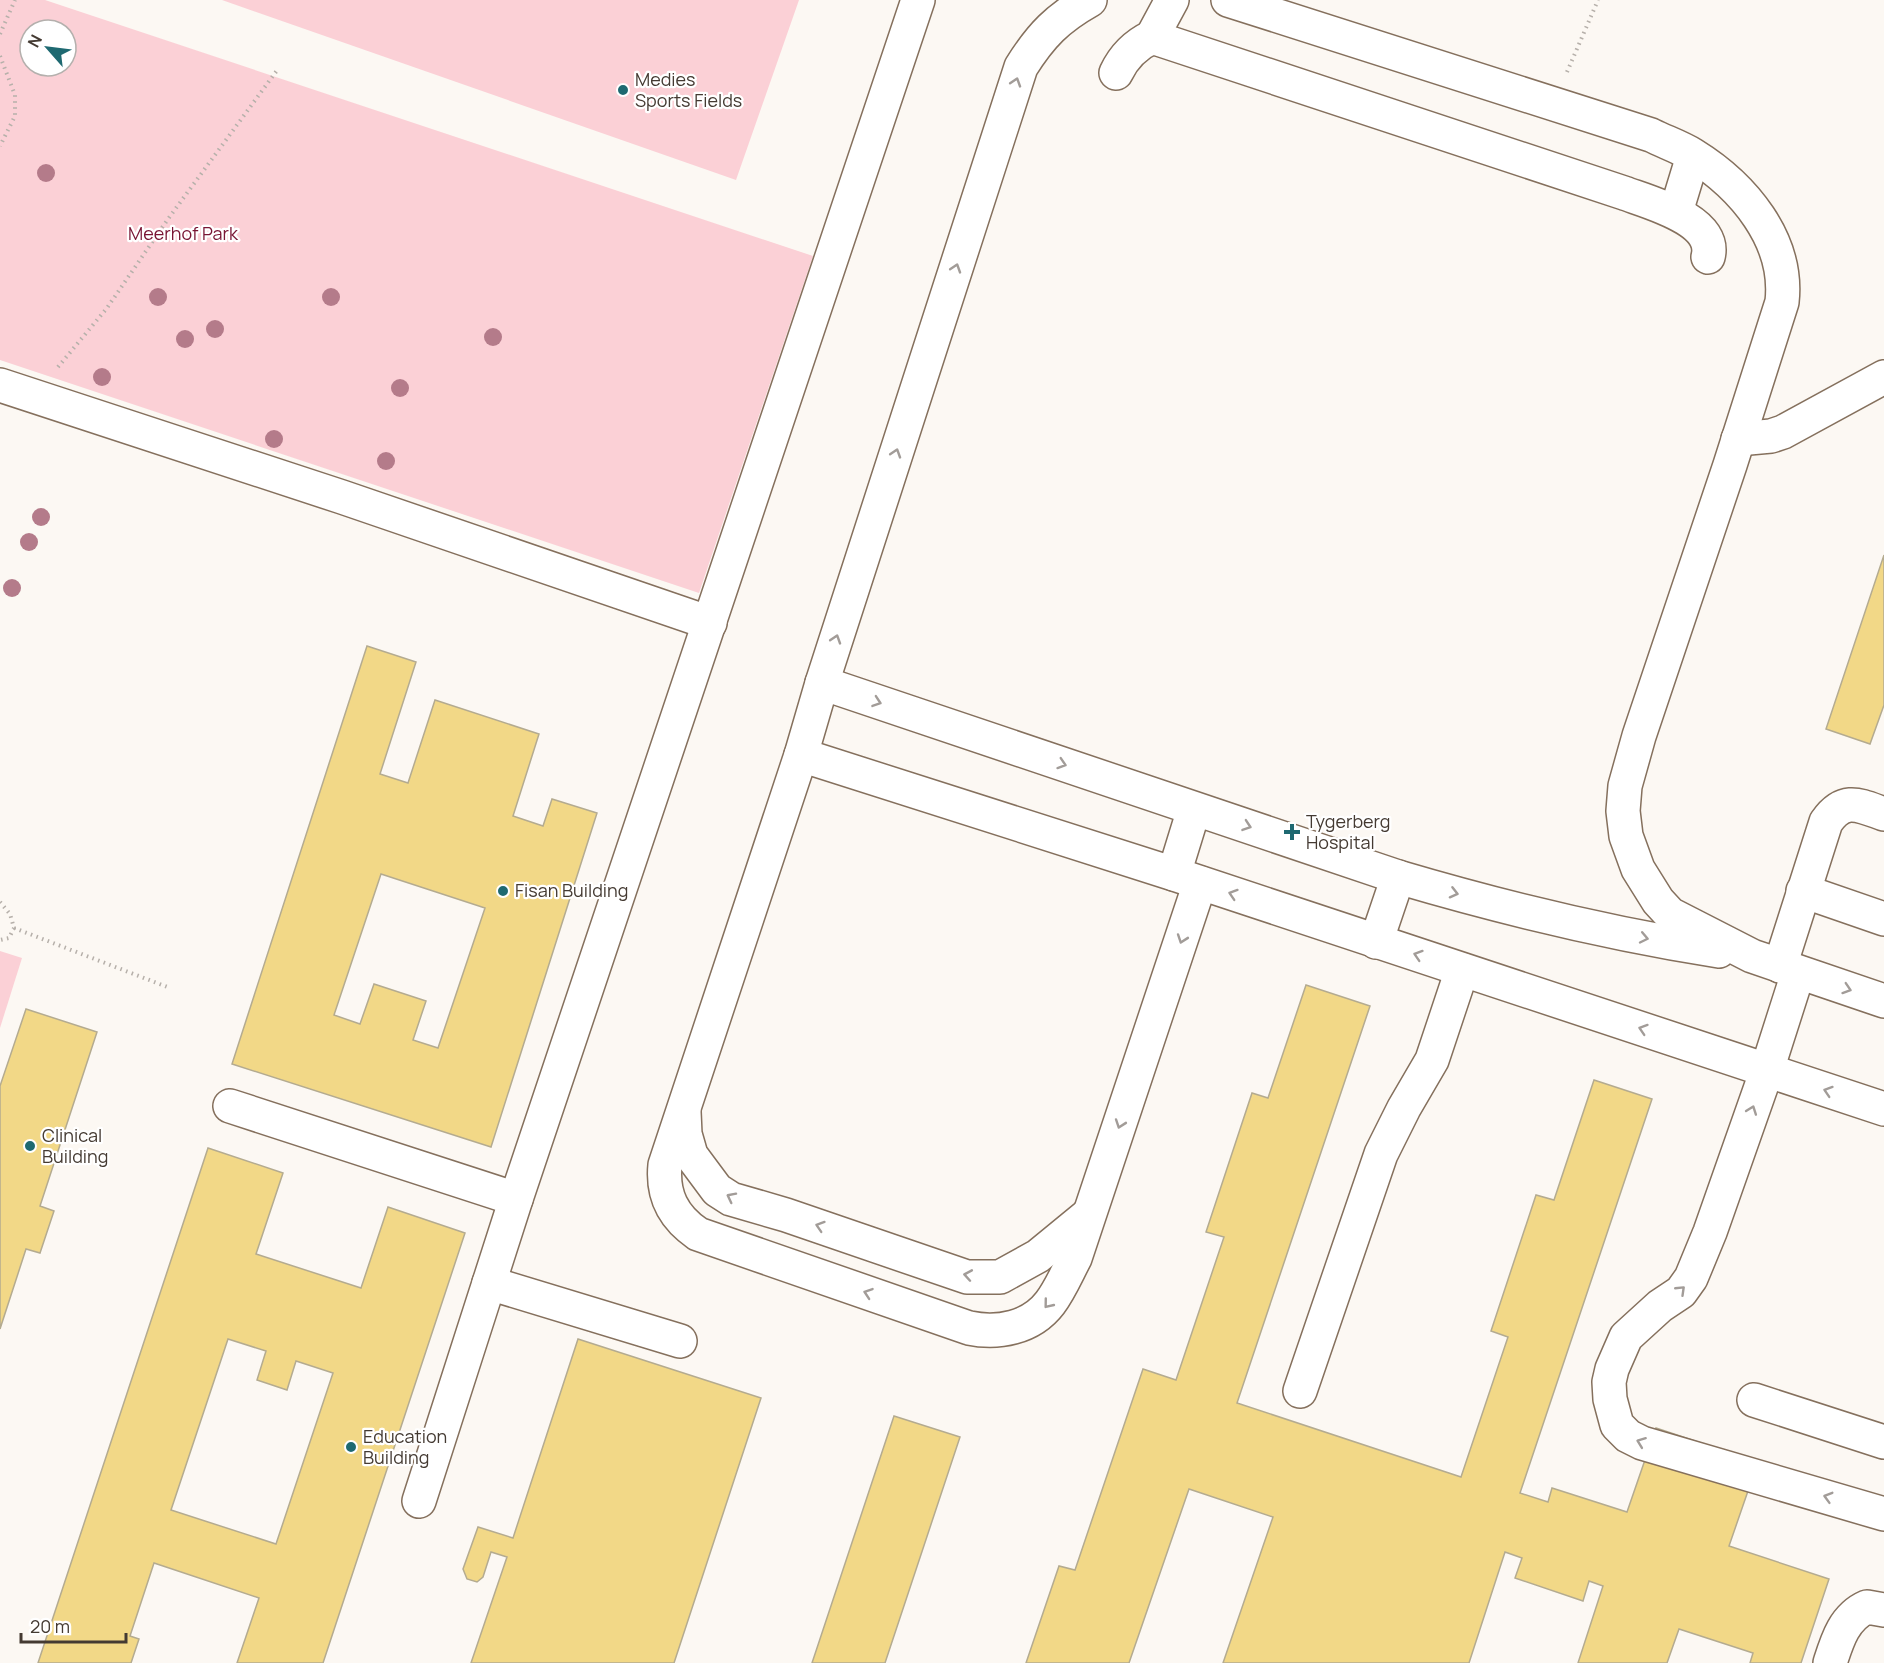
<svg xmlns="http://www.w3.org/2000/svg" width="1884" height="1663" viewBox="0 0 1884 1663" font-family="Manrope,sans-serif">
  <rect width="100%" height="100%" fill="#fcf8f3"/>
  <g fill="#fbd0d6" fill-rule="evenodd">
    <path d="M0,0H45L813,256L699,593L0,360ZM30,30H66V66H30Z"/>
    <polygon points="222,0 799,0 736,180"/>
    <polygon points="0,951 22,958 0,1028"/>
  </g>
  <g fill="#f2d887" stroke="#b4ab90" stroke-width="1.5" fill-rule="evenodd">
    <polygon points="1884,555 1884,705 1870,744 1826,729"/>
    <path d="M367,646L416,662L380,774L408,783L435,700L539,734L513,816L543,826L552,799L597,813L491,1147L232,1064ZM381,874L485,908L438,1048L413,1040L426,1001L374,984L360,1024L334,1015Z"/>
    <polygon points="1306,985 1370,1006 1237,1403 1461,1477 1508,1337 1491,1331 1536,1195 1554,1200 1594,1080 1652,1099 1520,1493 1548,1502 1552,1488 1627,1512 1656,1428 1758,1462 1729,1546 1829,1579 1801,1663 1750,1663 1753,1653 1679,1629 1667,1663 1578,1663 1603,1586 1589,1581 1583,1601 1515,1578 1522,1558 1505,1552 1469,1663 1223,1663 1273,1517 1189,1489 1129,1663 1026,1663 1059,1566 1075,1570 1143,1369 1176,1380 1224,1237 1206,1232 1252,1093 1268,1098"/>
    <polygon points="26,1009 97,1032 40,1206 54,1211 40,1253 26,1249 0,1329 0,1086"/>
    <path d="M208,1148L283,1173L256,1254L361,1288L388,1207L465,1233L323,1663H237L259,1598L154,1563L130,1636L139,1639L131,1663H38ZM228,1339L266,1351L257,1380L287,1390L296,1361L333,1373L276,1544L171,1510Z"/>
    <polygon points="578,1339 761,1398 674,1663 471,1663 507,1557 491,1552 483,1577 477,1582 467,1579 463,1569 478,1527 513,1538"/>
    <polygon points="894,1416 960,1437 885,1663 812,1663"/>
  </g>
  <g fill="none" stroke-linecap="round" stroke-linejoin="round">
    <g stroke="#85705d" stroke-width="36">
      <g id="minor">
        <path d="M1090,0C1058,18 1041,35 1021,67L822,683L801,755L665,1165C662,1195 673,1217 698,1234L969,1328C998,1334 1031,1328 1050,1303C1060,1290 1067,1273 1075,1258L1200,883"/>
        <path d="M1228,0L1651,135C1665,142 1680,147 1693,155C1743,186 1789,240 1782,302L1730,465L1639,736L1625,786L1623,811L1626,836L1638,869L1658,901L1670,914L1752,956L1884,1001"/>
        <polyline points="1152,37 1172,0"/>
        <path d="M1116,73C1124,56 1135,45 1152,37L1624,193C1648,202 1718,220 1708,257"/>
        <polyline points="1676,212 1693,156"/>
        <polyline points="0,385 342,497 710,623"/>
        <polyline points="1738,439 1771,436 1783,432 1884,377"/>
        <path d="M822,683L1398,877C1503,908 1611,934 1719,951"/>
        <polyline points="801,755 1174,874 1884,1109"/>
        <polyline points="1174,874 1194,809"/>
        <polyline points="1803,891 1884,919"/>
        <polyline points="1376,942 1398,877"/>
        <path d="M1780,966L1826,822C1844,796 1859,805 1884,814"/>
        <polyline points="1798,973 1767,1070 1710,1232 1691,1278 1681,1292 1660,1306 1626,1337 1612,1369 1609,1382 1610,1399 1617,1425 1628,1436 1642,1443 1884,1514"/>
        <polyline points="230,1106 516,1199"/>
        <polyline points="684,1112 685,1134 691,1155 717,1190 731,1199 786,1215 967,1277 1000,1277 1038,1256 1088,1215"/>
        <polyline points="489,1283 680,1341"/>
        <polyline points="1300,1391 1381,1154 1404,1108 1432,1060 1462,970"/>
        <polyline points="1754,1400 1884,1442"/>
        <polyline points="419,1501 516,1199 918,0"/>
        <path d="M1830,1663C1837,1641 1844,1617 1867,1607L1884,1610"/>
      </g>
    </g>
    <g stroke="#b6b0aa" stroke-width="4" stroke-dasharray="1.5 4.5" stroke-linecap="butt">
      <polyline points="0,34 15,0"/>
      <polyline points="0,56 15,95 15,116 0,146"/>
      <polyline points="1567,72 1598,0"/>
      <polyline points="58,367 107,308 168,219 278,69"/>
      <polyline points="0,902 10,914 14,928 9,938 0,940"/>
      <polyline points="14,928 170,988"/>
    </g>
    <use href="#minor" stroke="#fff" stroke-width="33"/>
  </g>
  <g fill="#b47b8a">
    <circle cx="46" cy="173" r="9"/>
    <circle cx="158" cy="297" r="9"/>
    <circle cx="331" cy="297" r="9"/>
    <circle cx="215" cy="329" r="9"/>
    <circle cx="493" cy="337" r="9"/>
    <circle cx="185" cy="339" r="9"/>
    <circle cx="102" cy="377" r="9"/>
    <circle cx="400" cy="388" r="9"/>
    <circle cx="274" cy="439" r="9"/>
    <circle cx="386" cy="461" r="9"/>
    <circle cx="41" cy="517" r="9"/>
    <circle cx="29" cy="542" r="9"/>
    <circle cx="12" cy="588" r="9"/>
  </g>
  <defs><path id="oneway-chevron" d="M-2-3.5L2.5 0L-2 3.5" fill="none" stroke-width="1.6" stroke-linecap="round" stroke-linejoin="round" transform="scale(1.5)"/></defs>
  <g stroke="#a29c98">
    <use href="#oneway-chevron" transform="translate(1016 82) rotate(-72)"/>
    <use href="#oneway-chevron" transform="translate(956 268) rotate(-72)"/>
    <use href="#oneway-chevron" transform="translate(896 453) rotate(-72)"/>
    <use href="#oneway-chevron" transform="translate(836 639) rotate(-72)"/>
    <use href="#oneway-chevron" transform="translate(877 702) rotate(19)"/>
    <use href="#oneway-chevron" transform="translate(1062 764) rotate(18)"/>
    <use href="#oneway-chevron" transform="translate(1247 826) rotate(19)"/>
    <use href="#oneway-chevron" transform="translate(1454 893) rotate(14)"/>
    <use href="#oneway-chevron" transform="translate(1233 894) rotate(-162)"/>
    <use href="#oneway-chevron" transform="translate(1644 938) rotate(12)"/>
    <use href="#oneway-chevron" transform="translate(1182 939) rotate(109)"/>
    <use href="#oneway-chevron" transform="translate(1418 955) rotate(-162)"/>
    <use href="#oneway-chevron" transform="translate(1847 989) rotate(18)"/>
    <use href="#oneway-chevron" transform="translate(1643 1029) rotate(-162)"/>
    <use href="#oneway-chevron" transform="translate(1828 1091) rotate(-162)"/>
    <use href="#oneway-chevron" transform="translate(1752 1110) rotate(-70)"/>
    <use href="#oneway-chevron" transform="translate(1120 1124) rotate(109)"/>
    <use href="#oneway-chevron" transform="translate(731 1197) rotate(-153)"/>
    <use href="#oneway-chevron" transform="translate(820 1226) rotate(-162)"/>
    <use href="#oneway-chevron" transform="translate(968 1275) rotate(-170)"/>
    <use href="#oneway-chevron" transform="translate(1681 1290) rotate(-44)"/>
    <use href="#oneway-chevron" transform="translate(868 1293) rotate(-161)"/>
    <use href="#oneway-chevron" transform="translate(1048 1304) rotate(129)"/>
    <use href="#oneway-chevron" transform="translate(1641 1442) rotate(-159)"/>
    <use href="#oneway-chevron" transform="translate(1828 1497) rotate(-164)"/>
  </g>
  <g fill="#1e6971" stroke="#fff" stroke-width="2">
    <circle cx="623" cy="90" r="6"/>
    <path d="M1289 823h6v6h6v6h-6v6h-6v-6h-6v-6h6z"/>
    <circle cx="503" cy="891" r="6"/>
    <circle cx="30" cy="1146" r="6"/>
    <circle cx="351" cy="1447" r="6"/>
  </g>
  <g text-anchor="middle" stroke-width="4.5" stroke-linejoin="round" paint-order="stroke">
    <g font-size="18" fill="#443a32" stroke="#fff" text-anchor="start">
      <text x="635" y="86">Medies<tspan x="635" dy="21">Sports Fields</tspan></text>
      <text x="1306" y="828">Tygerberg<tspan x="1306" dy="21">Hospital</tspan></text>
      <text x="515" y="897">Fisan Building</text>
      <text x="42" y="1142">Clinical<tspan x="42" dy="21">Building</tspan></text>
      <text x="363" y="1443">Education<tspan x="363" dy="21">Building</tspan></text>
    </g>
    <g font-size="18" fill="#791534" stroke="#fff">
      <text x="183" y="240">Meerhof Park</text>
    </g>
  </g>
  <g transform="translate(48 48) rotate(298)"><circle r="28" fill="#ffffff" stroke="#b4b0ad" stroke-width="1.5"/>
  <path d="M0-4.5L10 22L0 15L-10 22Z" fill="#1e6971"/>
  <text y="-9" font-size="16" font-weight="bold" text-anchor="middle" fill="#443a32">N</text>
  </g>
  <path d="M21 1633v9h105v-9" fill="none" stroke="#443a32" stroke-width="3"/>
  <text x="30" y="1633" font-size="18" fill="#443a32" stroke="#ffffff" stroke-width="4.5" paint-order="stroke">20 m</text>
</svg>
